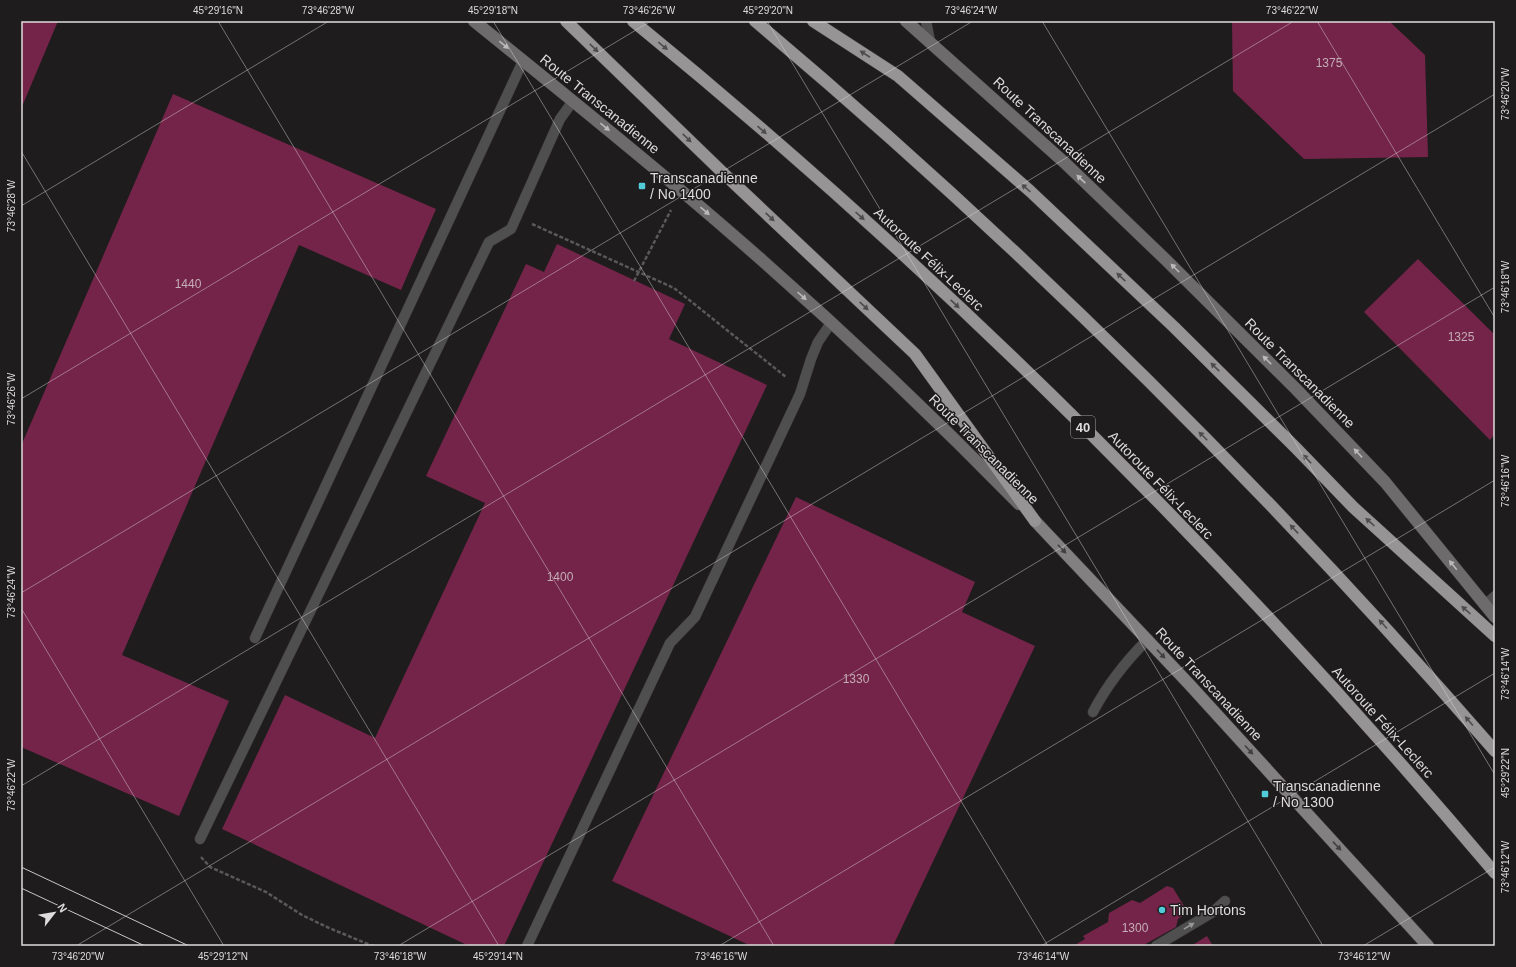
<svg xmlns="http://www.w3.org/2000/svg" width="1516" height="967" viewBox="0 0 1516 967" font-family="Arial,sans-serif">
  <rect width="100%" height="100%" fill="#1f1c1d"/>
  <g fill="#742449">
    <polygon points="21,21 58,21 21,109"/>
    <polygon points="1232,21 1389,21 1425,55 1428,157 1304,159 1233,91"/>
    <polygon points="173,94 436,209 401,290 299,245 122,655 229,701 179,816 21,747 21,446"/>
    <polygon points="557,244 685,304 669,339 767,385 504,946 469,946 222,829 285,695 375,738 485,503 426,476 526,264 544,272"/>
    <polygon points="1418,259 1495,335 1495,434 1490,440 1364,312"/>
    <polygon points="796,497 975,582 962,612 1035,646 893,946 751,946 612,881"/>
    <polygon points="1167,886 1173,888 1186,909 1184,915 1178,919 1176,927 1142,946 1073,946 1085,939 1083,936 1108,922 1109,913 1132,900 1140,903"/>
    <polygon points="1207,936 1213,946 1191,946"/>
  </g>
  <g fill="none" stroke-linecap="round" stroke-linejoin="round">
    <g stroke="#3a3738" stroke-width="11">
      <g id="service">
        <polyline points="926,21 930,41"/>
        <polyline points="1485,605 1495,596"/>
        <polyline points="255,638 523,61"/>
        <path d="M1093,712C1107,685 1126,661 1148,639"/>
        <polyline points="200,839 489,242 511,229 560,119 573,101"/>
        <polyline points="527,946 670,643 695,617 800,394 811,359 818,342 831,323"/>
        <polyline points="1156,946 1213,912 1225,901"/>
      </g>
    </g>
    <g stroke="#3a3738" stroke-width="13">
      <g id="secondary">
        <path d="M474,21C558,89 643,157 725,228C827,316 925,408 1019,504"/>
        <polyline points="906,21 1065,163 1165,259 1296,389 1385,482 1495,617"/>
      </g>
    </g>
    <g stroke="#3a3738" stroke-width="13">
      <polyline id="primary" points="1035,521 1189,684 1428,946"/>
    </g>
    <g stroke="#3a3738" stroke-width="13">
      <g id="motorway">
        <polyline points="566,21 721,171 915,354 1035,521"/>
        <path d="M633,21C946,276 1234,564 1495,873"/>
        <path d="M755,21C1020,244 1267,489 1495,751"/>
        <polyline points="813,21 898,76 1030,191 1174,327 1296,448 1353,507 1495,636"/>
      </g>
    </g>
    <g stroke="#5b5859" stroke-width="2.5" stroke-dasharray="4 2" stroke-linecap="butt">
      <polyline points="532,224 674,288 786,377"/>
      <polyline points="634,281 671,210"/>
      <polyline points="201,857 210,867 266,892 302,915 329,928 373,946"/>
    </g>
    <use href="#service" stroke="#504f4f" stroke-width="10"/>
    <use href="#secondary" stroke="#6d6b6c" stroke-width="12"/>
    <use href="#primary" stroke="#838081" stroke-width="12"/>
    <use href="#motorway" stroke="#979495" stroke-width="12"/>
    <g stroke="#c9c6c7" stroke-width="1">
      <polyline points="21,867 189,946"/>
      <polyline points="21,888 145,946"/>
    </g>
  </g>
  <defs><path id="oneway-solid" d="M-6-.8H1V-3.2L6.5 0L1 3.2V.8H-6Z"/></defs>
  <g fill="#bcbaba">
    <use href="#oneway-solid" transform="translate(504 45) rotate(39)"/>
    <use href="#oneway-solid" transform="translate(605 127) rotate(39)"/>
    <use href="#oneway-solid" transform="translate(1081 179) rotate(-137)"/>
    <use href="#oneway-solid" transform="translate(705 211) rotate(40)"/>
    <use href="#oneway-solid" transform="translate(1175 268) rotate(-135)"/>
    <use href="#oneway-solid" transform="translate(802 296) rotate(42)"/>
    <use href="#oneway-solid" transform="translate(1267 360) rotate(-135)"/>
    <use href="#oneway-solid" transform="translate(1358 453) rotate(-133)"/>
    <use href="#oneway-solid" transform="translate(1453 565) rotate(-129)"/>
  </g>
  <g fill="#4f4c4d">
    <use href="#oneway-solid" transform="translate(663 46) rotate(39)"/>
    <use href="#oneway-solid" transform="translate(594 48) rotate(44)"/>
    <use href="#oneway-solid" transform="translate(865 54) rotate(-147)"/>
    <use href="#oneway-solid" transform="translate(762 130) rotate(41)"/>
    <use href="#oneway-solid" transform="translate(687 138) rotate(44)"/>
    <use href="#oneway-solid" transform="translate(1026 188) rotate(-138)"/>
    <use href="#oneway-solid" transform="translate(860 216) rotate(42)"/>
    <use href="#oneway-solid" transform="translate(770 217) rotate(43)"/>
    <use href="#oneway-solid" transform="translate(1121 277) rotate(-137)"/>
    <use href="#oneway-solid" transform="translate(955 304) rotate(43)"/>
    <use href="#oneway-solid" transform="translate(864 306) rotate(43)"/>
    <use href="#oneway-solid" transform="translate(1215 367) rotate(-136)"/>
    <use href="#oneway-solid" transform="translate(1203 436) rotate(-135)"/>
    <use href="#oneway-solid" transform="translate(1307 459) rotate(-134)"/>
    <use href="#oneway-solid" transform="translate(1370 522) rotate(-138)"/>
    <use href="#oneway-solid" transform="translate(1294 529) rotate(-133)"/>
    <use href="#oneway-solid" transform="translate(1466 610) rotate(-138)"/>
    <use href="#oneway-solid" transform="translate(1383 624) rotate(-132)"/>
    <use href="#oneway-solid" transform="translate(1469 721) rotate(-131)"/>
  </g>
  <g fill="#423f40">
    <use href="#oneway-solid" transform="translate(1062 549) rotate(46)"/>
    <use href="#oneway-solid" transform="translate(1161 654) rotate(47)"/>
    <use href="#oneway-solid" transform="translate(1249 750) rotate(48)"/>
    <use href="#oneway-solid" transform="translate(1337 846) rotate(47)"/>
  </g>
  <use fill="#979696" href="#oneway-solid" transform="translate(1189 926) rotate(-31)"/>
  <path fill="none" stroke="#dedcdc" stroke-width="1" stroke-opacity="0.45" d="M218,21L774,946M493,21L1048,946M767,21L1323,946M1042,21L1495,775M1317,21L1495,318M21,151L499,946M21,206L329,21M21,399L651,21M21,593L973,21M21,608L224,946M21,786L1294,21M76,946L1495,94M398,946L1495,287M719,946L1495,480M1041,946L1495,673M1363,946L1495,867"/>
  <g fill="#52cbd9" stroke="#1f1c1d" stroke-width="1.5">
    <rect x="638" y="182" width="8" height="8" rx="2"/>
    <rect x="1261" y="790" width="8" height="8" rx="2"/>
    <circle cx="1162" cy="910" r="4"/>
  </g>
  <g text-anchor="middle" stroke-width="3" stroke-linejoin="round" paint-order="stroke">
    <g font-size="12" fill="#c4aeb7">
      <text x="1329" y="67">1375</text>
      <text x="188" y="288">1440</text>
      <text x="1461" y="341">1325</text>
      <text x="560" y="581">1400</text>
      <text x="856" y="683">1330</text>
      <text x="1135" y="932">1300</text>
    </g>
    <rect fill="#1f1c1d" stroke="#a5a2a3" stroke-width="1" x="1071" y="416" width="24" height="22" rx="3"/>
    <g font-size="13" font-weight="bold" fill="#dedcdc">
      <text x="1083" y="432">40</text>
    </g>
    <g font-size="14" fill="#dedcdc" stroke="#1f1c1d">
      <text transform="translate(600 104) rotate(39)" y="5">Route Transcanadienne</text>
      <text transform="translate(1050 130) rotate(43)" y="5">Route Transcanadienne</text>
      <text transform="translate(929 259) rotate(43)" y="5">Autoroute Félix-Leclerc</text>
      <text transform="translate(1300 373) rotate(45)" y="5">Route Transcanadienne</text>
      <text transform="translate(984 449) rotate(45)" y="5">Route Transcanadienne</text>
      <text transform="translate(1161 485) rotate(46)" y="5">Autoroute Félix-Leclerc</text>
      <text transform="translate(1209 684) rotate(47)" y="5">Route Transcanadienne</text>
      <text transform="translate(1383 722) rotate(48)" y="5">Autoroute Félix-Leclerc</text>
    </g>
    <g font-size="14" fill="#dedcdc" stroke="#1f1c1d" text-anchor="start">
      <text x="650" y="183">Transcanadienne<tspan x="650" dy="16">/ No 1400</tspan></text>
      <text x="1273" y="791">Transcanadienne<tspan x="1273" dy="16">/ No 1300</tspan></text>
      <text x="1170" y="915">Tim Hortons</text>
    </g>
  </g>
  <rect width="1516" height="967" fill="none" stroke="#1f1c1d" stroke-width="44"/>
  <g transform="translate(54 913) rotate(59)" stroke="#1f1c1d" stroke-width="3" paint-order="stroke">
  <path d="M0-3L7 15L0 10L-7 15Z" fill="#dedcdc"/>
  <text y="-6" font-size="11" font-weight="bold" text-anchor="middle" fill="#dedcdc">N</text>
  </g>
  <rect x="22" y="22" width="1472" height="923" fill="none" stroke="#dedcdc" stroke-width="1.5"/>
  <g font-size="10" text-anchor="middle" fill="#dedcdc">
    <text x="218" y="14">45°29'16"N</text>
    <text x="328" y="14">73°46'28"W</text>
    <text x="493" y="14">45°29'18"N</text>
    <text x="649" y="14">73°46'26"W</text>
    <text x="768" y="14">45°29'20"N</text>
    <text x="971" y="14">73°46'24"W</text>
    <text x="1292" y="14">73°46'22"W</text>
    <text transform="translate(1505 94) rotate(-90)" y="4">73°46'20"W</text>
    <text transform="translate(11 206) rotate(-90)" y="4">73°46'28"W</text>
    <text transform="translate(1505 287) rotate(-90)" y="4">73°46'18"W</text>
    <text transform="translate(11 399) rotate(-90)" y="4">73°46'26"W</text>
    <text transform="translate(1505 481) rotate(-90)" y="4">73°46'16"W</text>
    <text transform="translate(11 592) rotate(-90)" y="4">73°46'24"W</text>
    <text transform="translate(1505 674) rotate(-90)" y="4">73°46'14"W</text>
    <text transform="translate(1505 773) rotate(-90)" y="4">45°29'22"N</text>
    <text transform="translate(11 785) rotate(-90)" y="4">73°46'22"W</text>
    <text transform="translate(1505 867) rotate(-90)" y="4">73°46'12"W</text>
    <text x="78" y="960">73°46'20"W</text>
    <text x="223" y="960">45°29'12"N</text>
    <text x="400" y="960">73°46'18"W</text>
    <text x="498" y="960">45°29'14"N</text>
    <text x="721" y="960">73°46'16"W</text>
    <text x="1043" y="960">73°46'14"W</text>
    <text x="1364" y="960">73°46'12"W</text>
  </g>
</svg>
